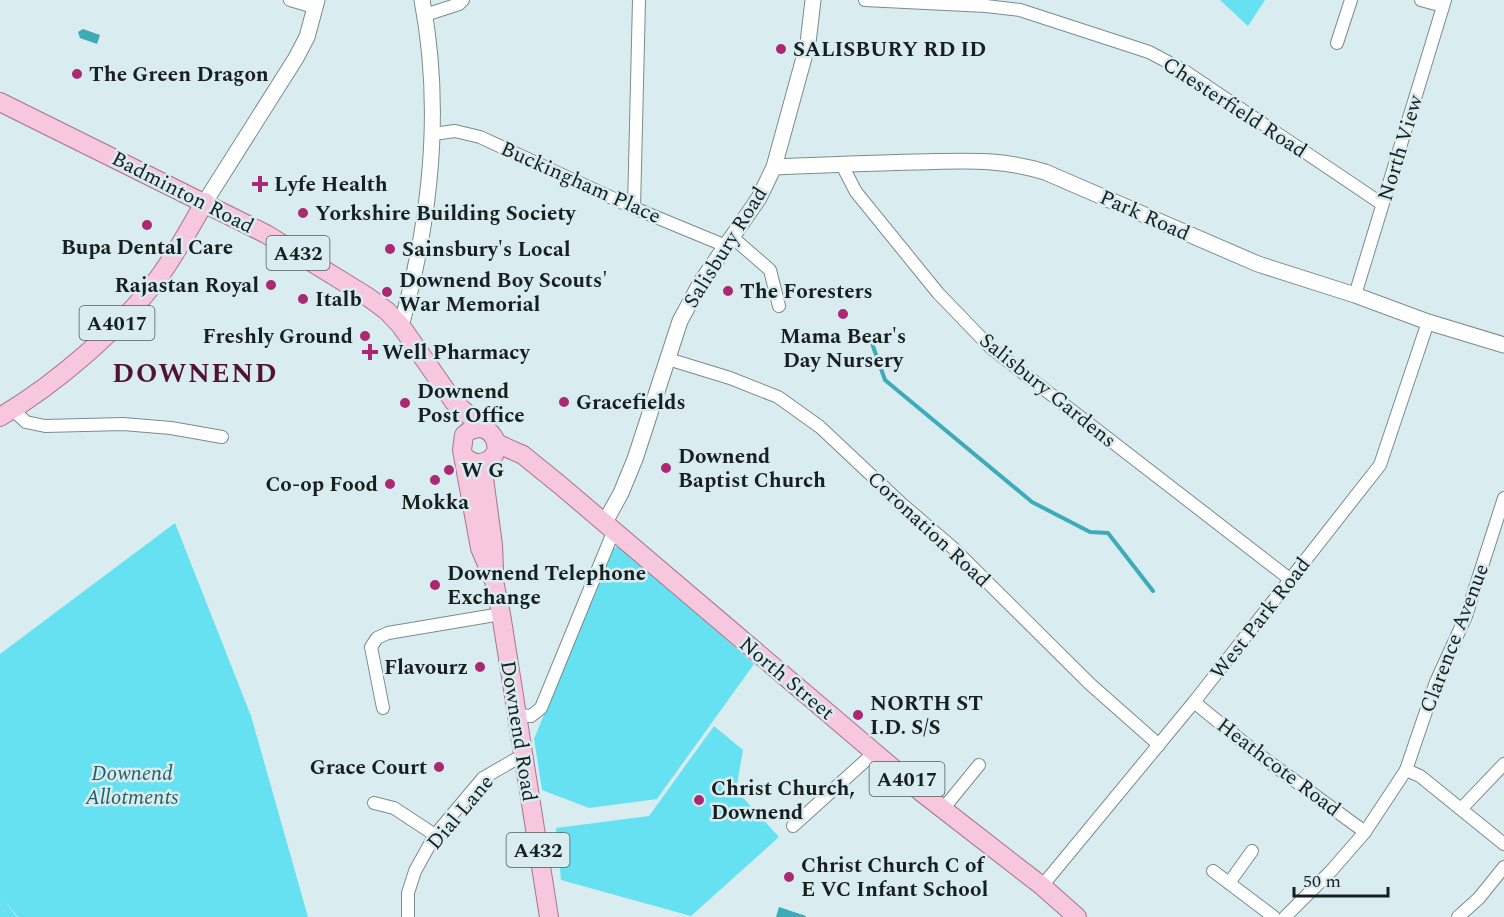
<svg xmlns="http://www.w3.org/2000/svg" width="1504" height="917" viewBox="0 0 1504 917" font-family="Spectral,serif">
  <rect width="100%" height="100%" fill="#d9ecef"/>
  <g fill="#66e1f1">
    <polygon points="1220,0 1265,0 1248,26"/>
    <polygon points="175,523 251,716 308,917 18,917 1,897 17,917 0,917 0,654"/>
    <polygon points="620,545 754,664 657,799 589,808 542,790 534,739 611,550"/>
    <polygon points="714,726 743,750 736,790 779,837 691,916 561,880 556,828 649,816"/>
  </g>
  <g fill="#3eabb8">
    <polygon points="83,29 100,35 97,44 80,38 78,32"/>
    <polygon points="779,907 806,916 806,917 776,917"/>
  </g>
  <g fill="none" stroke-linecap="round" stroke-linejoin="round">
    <polyline stroke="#3eabb8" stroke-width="4" points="869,335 885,380 1032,502 1090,532 1108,533 1153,591"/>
    <g stroke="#7a8c8e" stroke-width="14">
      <g id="minor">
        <polyline points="290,0 314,7"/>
        <polyline points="865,0 986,6 1020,10 1149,52 1183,70 1382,204"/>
        <polyline points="1421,0 1443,6"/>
        <polyline points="425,15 459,4 463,0"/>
        <polyline points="1337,43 1351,0"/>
        <polyline points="433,134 455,131 480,137 634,208 726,246"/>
        <polyline points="841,163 856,192 938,293 991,348 1291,580"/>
        <polyline points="634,208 639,0"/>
        <polyline points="732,237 770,270 779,306"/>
        <polyline points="1355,295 1445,0"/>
        <polyline points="668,359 730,378 778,397 820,427 903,505 952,547 1090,684 1159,745"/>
        <polyline points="13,410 26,422 45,426 123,424 171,428 222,437"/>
        <polyline points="1194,702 1254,751 1365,832"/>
        <polyline points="383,708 371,647 377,638 388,633 501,614"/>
        <polyline points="517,715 531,716 541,708 614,530"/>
        <polyline points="1406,770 1420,776 1504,844"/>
        <polyline points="374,803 394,808 435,835"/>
        <polyline points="943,809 979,765"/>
        <polyline points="1461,809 1504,764"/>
        <polyline points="793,826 875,752"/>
        <polyline points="1213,871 1274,917"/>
        <polyline points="1229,883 1252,851"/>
        <polyline points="1042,886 1194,702 1380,465 1428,322"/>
        <polyline points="408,917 408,893 415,871 435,835 483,778 523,755"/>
        <polyline points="1285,917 1331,871 1365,832 1406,770 1436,682 1466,616 1504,498"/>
        <polyline points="1458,917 1479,898 1504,867"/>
      </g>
    </g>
    <g stroke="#7a8c8e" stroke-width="17">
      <g id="tertiary">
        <path d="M774,167C821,165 869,163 917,162C964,161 999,158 1045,172L1258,264L1355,295L1428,322L1504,345"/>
        <polyline points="205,202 296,58 307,37 317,0"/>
        <path d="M401,326C431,219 443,110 422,0"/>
        <polyline points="605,522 621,493 635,459 680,321 701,282 759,198 774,167 808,43 813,0"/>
      </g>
    </g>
    <g stroke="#a6748c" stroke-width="20">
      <g id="primary">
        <polyline points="0,102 266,234 368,297 387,311 401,326 454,402 483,428"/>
        <path d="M0,417C56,384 120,329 159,277C176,254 190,227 205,202"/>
        <polyline points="496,443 523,455 560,485 921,792 1042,886 1077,917"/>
        <path d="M463,455C469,461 476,465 484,462C511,454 489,412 464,435L462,450L480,548L494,581L501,614L549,917"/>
        <polyline points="482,463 493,545 494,571"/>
      </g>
    </g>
    <use href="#minor" stroke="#fff" stroke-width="12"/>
    <use href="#tertiary" stroke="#fff" stroke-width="15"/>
    <use href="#primary" stroke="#f7c7dd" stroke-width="18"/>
  </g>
  <g fill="#ab2873" stroke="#d9ecef" stroke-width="2">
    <circle cx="781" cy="49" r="6"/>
    <circle cx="77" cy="74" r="6"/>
    <path d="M257 175h6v6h6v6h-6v6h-6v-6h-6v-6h6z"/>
    <circle cx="303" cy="213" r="6"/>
    <circle cx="147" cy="225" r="6"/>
    <circle cx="390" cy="249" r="6"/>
    <circle cx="271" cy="285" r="6"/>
    <circle cx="728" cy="291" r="6"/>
    <circle cx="387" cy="292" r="6"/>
    <circle cx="303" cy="299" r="6"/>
    <circle cx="843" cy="314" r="6"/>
    <circle cx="365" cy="336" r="6"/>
    <path d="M367 343h6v6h6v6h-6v6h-6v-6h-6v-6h6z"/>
    <circle cx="564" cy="402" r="6"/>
    <circle cx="405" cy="403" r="6"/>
    <circle cx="666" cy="468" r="6"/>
    <circle cx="449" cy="470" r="6"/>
    <circle cx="435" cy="480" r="6"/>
    <circle cx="390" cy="484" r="6"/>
    <circle cx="435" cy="585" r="6"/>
    <circle cx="480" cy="667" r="6"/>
    <circle cx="858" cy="715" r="6"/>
    <circle cx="439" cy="767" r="6"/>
    <circle cx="699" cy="800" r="6"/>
    <circle cx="789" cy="877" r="6"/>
  </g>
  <g text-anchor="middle" stroke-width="5" stroke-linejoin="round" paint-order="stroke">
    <g fill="#d9ecef" stroke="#525c5e" stroke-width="1.5">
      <rect x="266.5" y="236" width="63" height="34" rx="4.5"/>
      <rect x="79.5" y="306" width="75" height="34" rx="4.5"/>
      <rect x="869.5" y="762" width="75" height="34" rx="4.5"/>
      <rect x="506.5" y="833" width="63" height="34" rx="4.5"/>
    </g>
    <g font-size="20" font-weight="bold" fill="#181f20">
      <text x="298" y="260">A432</text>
      <text x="117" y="330">A4017</text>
      <text x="907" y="786">A4017</text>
      <text x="538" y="857">A432</text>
    </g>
    <g font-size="21" font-weight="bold" fill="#181f20" stroke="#d9ecef" text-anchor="start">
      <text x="793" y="56">SALISBURY RD ID</text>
      <text x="89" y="81">The Green Dragon</text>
      <text x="274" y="191">Lyfe Health</text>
      <text x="315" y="220">Yorkshire Building Society</text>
      <text x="147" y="254" text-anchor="middle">Bupa Dental Care</text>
      <text x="402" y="256">Sainsbury's Local</text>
      <text x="399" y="287">Downend Boy Scouts'<tspan x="399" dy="24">War Memorial</tspan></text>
      <text x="259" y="292" text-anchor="end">Rajastan Royal</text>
      <text x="740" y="298">The Foresters</text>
      <text x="315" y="306">Italb</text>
      <text x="353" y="343" text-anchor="end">Freshly Ground</text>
      <text x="843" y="343" text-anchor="middle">Mama Bear's<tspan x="843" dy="24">Day Nursery</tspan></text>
      <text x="382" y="359">Well Pharmacy</text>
      <text x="417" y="398">Downend<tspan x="417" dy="24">Post Office</tspan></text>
      <text x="576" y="409">Gracefields</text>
      <text x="678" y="463">Downend<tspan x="678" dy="24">Baptist Church</tspan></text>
      <text x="461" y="477">W G</text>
      <text x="378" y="491" text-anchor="end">Co-op Food</text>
      <text x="435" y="509" text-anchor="middle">Mokka</text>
      <text x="447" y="580">Downend Telephone<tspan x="447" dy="24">Exchange</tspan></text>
      <text x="468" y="674" text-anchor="end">Flavourz</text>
      <text x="870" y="710">NORTH ST<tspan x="870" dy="24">I.D. S/S</tspan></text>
      <text x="427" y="774" text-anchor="end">Grace Court</text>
      <text x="711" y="795">Christ Church,<tspan x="711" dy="24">Downend</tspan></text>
      <text x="801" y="872">Christ Church C of<tspan x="801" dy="24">E VC Infant School</tspan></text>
    </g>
    <g font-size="21" fill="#181f20" stroke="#d9ecef">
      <text transform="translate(1235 107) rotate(33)" y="7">Chesterfield Road</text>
      <text transform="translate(1400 148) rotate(-73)" y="7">North View</text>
      <text transform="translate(581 182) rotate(24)" y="7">Buckingham Place</text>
      <text transform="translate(183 192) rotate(27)" y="7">Badminton Road</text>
      <text transform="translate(1145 215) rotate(24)" y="7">Park Road</text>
      <text transform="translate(725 247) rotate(-58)" y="7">Salisbury Road</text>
      <text transform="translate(1048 390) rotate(39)" y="7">Salisbury Gardens</text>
      <text transform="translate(929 529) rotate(43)" y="7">Coronation Road</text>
      <text transform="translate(1260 618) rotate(-52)" y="7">West Park Road</text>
      <text transform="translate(1454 638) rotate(-69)" y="7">Clarence Avenue</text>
      <text transform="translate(787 678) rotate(40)" y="7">North Street</text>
      <text transform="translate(519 731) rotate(81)" y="7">Downend Road</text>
      <text transform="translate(1279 767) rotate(37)" y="7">Heathcote Road</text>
      <text transform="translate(460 812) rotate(-50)" y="7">Dial Lane</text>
    </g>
    <g font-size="21" font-style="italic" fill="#235e65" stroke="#d9ecef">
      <text x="132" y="780">Downend<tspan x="132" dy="24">Allotments</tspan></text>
    </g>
    <g font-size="27" font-weight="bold" letter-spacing="1.5" fill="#511235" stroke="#d9ecef">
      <text x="195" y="382">DOWNEND</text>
    </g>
  </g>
  <path d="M1294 887v9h94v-9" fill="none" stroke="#181f20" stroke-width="3"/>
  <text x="1303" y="887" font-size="18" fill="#181f20" stroke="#d9ecef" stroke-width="4.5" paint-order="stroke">50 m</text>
</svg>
